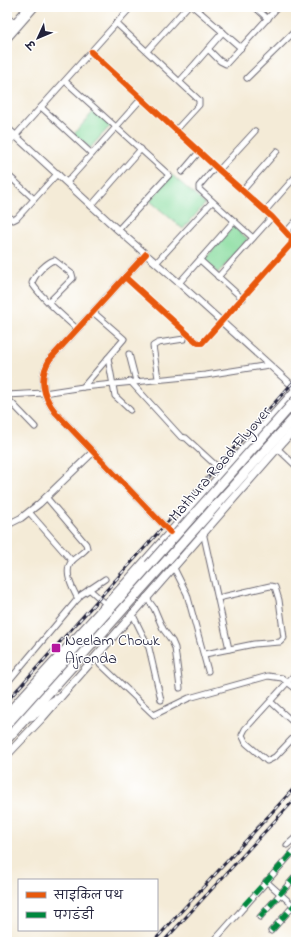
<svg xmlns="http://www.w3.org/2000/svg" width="303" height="949" viewBox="0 0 303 949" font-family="'Indie Flower','Playpen Sans Deva',sans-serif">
  <rect width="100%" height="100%" fill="#fff"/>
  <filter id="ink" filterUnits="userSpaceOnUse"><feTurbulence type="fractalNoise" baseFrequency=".025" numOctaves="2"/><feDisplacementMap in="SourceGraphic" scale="8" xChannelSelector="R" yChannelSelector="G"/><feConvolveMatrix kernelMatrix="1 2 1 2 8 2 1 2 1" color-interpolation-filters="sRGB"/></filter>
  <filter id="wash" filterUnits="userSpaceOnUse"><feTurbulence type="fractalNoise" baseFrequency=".012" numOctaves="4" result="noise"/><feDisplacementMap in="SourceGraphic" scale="16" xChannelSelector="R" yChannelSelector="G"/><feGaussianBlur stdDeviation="0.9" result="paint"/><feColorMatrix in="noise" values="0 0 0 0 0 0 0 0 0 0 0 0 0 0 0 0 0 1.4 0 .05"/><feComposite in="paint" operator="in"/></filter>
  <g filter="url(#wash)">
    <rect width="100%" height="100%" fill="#f4ebd7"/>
    <g fill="#88dc9f" stroke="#557f6d">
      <polygon points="94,111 111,125 90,148 74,134"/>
      <polygon points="172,175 205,204 183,229 150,201"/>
      <polygon points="233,226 248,239 218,273 204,260"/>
    </g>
  </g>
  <g filter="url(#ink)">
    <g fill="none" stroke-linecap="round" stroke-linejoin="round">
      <g stroke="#6c6872" stroke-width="7">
        <g id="minor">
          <polyline points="194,7 241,48"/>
          <polyline points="255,7 268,19"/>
          <polyline points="7,17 14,23"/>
          <polyline points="116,23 199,100 199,105 176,130"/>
          <polyline points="208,49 220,61 226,64 278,7"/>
          <polyline points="147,51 187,7"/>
          <polyline points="91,52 219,170 272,217 292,239 291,244 202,343 198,343 192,338 125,277"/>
          <polyline points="247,78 296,30"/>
          <polyline points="65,81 169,175 118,230"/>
          <polyline points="180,81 223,32"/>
          <polyline points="41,107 92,154"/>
          <polyline points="7,145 131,7"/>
          <polyline points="215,167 199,186 199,189 253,238"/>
          <polyline points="219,170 255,131"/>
          <polyline points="182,172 199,152"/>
          <polyline points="7,174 34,199"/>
          <polyline points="67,182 142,98"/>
          <polyline points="243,190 277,151"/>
          <polyline points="91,206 141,149"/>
          <polyline points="265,211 296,176"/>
          <polyline points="7,215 13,220 17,218 58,173"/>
          <polyline points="287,231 296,221"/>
          <polyline points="200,260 243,299"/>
          <polyline points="156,263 212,202"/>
          <polyline points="218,277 272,217"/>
          <polyline points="179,283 234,221"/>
          <path d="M49,302L73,278L72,274L54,260C46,263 35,274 32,283C39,296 65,318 77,329"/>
          <polyline points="129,354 136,381"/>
          <polyline points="108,358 115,396 130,410"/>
          <polyline points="158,378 153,346 158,343 184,339"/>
          <polyline points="130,381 181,437 186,438 223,472"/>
          <polyline points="83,387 124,339 93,312"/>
          <polyline points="7,395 44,393 83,387 206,375 269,365"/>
          <polyline points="7,398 35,427"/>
          <polyline points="277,448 296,466"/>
          <path d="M46,497L86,544L87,548C83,553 77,556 72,561C63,571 72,588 78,599"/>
          <polyline points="29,512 72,561"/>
          <polyline points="203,532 229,649"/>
          <polyline points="173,566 187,594 208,671"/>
          <polyline points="89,589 106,604"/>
          <polyline points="146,597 154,608 163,629 172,641 175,648 180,688"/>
          <polyline points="132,613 149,648 161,700"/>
          <polyline points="205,654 254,644 280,642 284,638 279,600 275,587 270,586 218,598"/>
          <polyline points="94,658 154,715 189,698 268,676 282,678 296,689"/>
          <polyline points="296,673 245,729 242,735 246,743 267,761 275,757 296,735"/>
          <polyline points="7,683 81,595 105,579"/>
          <polyline points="271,702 296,725"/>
          <polyline points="287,845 296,837"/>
          <polyline points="266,881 296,908"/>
          <polyline points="260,917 296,876"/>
          <polyline points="271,931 296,903"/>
          <polyline points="213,942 293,852"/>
        </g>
      </g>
      <g stroke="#6c6872" stroke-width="8">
        <g id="tertiary">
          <polyline points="7,31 28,7"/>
          <polyline points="7,39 35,7"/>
          <polyline points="7,128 118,230 179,283 296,389"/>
          <path d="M146,254L50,359C38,378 43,397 56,413L170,532"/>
          <polyline points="7,525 21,518 39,504 93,452"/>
        </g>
      </g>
      <g stroke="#6c6872" stroke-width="9">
        <g id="secondary">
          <polyline points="7,713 127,581 296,389"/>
          <polyline points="7,755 43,717 296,427"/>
        </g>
      </g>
      <g stroke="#6c6872" stroke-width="11">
        <g id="trunk">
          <polyline points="31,716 56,700"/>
          <polyline points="7,724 149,565"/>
          <polyline points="7,739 296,416"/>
        </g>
      </g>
      <use href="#minor" stroke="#fff" stroke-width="5"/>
      <use href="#tertiary" stroke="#fff" stroke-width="6"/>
      <use href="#secondary" stroke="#fff" stroke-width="7"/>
      <use href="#trunk" stroke="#fff" stroke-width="9"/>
      <g stroke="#22223b" stroke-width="3">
        <g id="rail">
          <polyline points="7,701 296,379"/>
          <polyline points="153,942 296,786"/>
          <polyline points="163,942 296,798"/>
        </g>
      </g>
      <use href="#rail" stroke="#fff" stroke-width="1.5" stroke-dasharray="4.5" stroke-linecap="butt"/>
      <g stroke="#6c6872" stroke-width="11" stroke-linecap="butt">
        <polyline id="trunk-bridge" points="149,565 296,400"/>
      </g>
      <use href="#trunk-bridge" stroke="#fff" stroke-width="9"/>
      <g stroke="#00873e" stroke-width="5" stroke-dasharray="10 5" stroke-linecap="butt">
        <polyline points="7,395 8,395"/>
        <polyline points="244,905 293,852"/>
        <polyline points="260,917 296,876"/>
        <polyline points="271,931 296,903"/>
      </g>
      <g stroke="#fff" stroke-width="8">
        <g id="cycleway">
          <polyline points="91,52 219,170 272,217 292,239 291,244 202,343 198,343 192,338 125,277"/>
          <path d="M146,254L50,359C38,378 43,397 56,413L170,532"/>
        </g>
      </g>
      <use href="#cycleway" stroke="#e8590c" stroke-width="6"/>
    </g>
  </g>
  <rect fill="#b5179e" stroke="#fff" stroke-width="1.5" x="51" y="643" width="10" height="10" rx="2"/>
  <g text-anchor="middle" stroke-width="3" stroke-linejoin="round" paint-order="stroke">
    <g font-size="16" fill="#22223b" stroke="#fff">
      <text transform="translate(219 463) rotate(-49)" y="6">Mathura Road Flyover</text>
    </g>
    <g font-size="16" fill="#22223b" stroke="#fff" text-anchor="start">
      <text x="65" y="645">Neelam Chowk<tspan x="65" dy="18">Ajronda</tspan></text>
    </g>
  </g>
  <rect width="303" height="949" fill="none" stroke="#fff" stroke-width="24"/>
  <rect x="18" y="879" width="140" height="52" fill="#ffffff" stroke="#a7a7b1"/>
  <rect x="26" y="892" width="20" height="6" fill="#e8590c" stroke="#a7a7b1"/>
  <text x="54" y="899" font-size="12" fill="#22223b">साइकिल पथ</text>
  <rect x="26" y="912" width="20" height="6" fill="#00873e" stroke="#a7a7b1"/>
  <text x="54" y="919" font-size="12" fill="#22223b">पगडंडी</text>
  <g transform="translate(38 38) rotate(226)" stroke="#ffffff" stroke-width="3" paint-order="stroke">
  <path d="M0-3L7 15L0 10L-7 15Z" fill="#22223b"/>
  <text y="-6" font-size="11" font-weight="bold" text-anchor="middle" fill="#22223b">उ</text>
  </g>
</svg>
